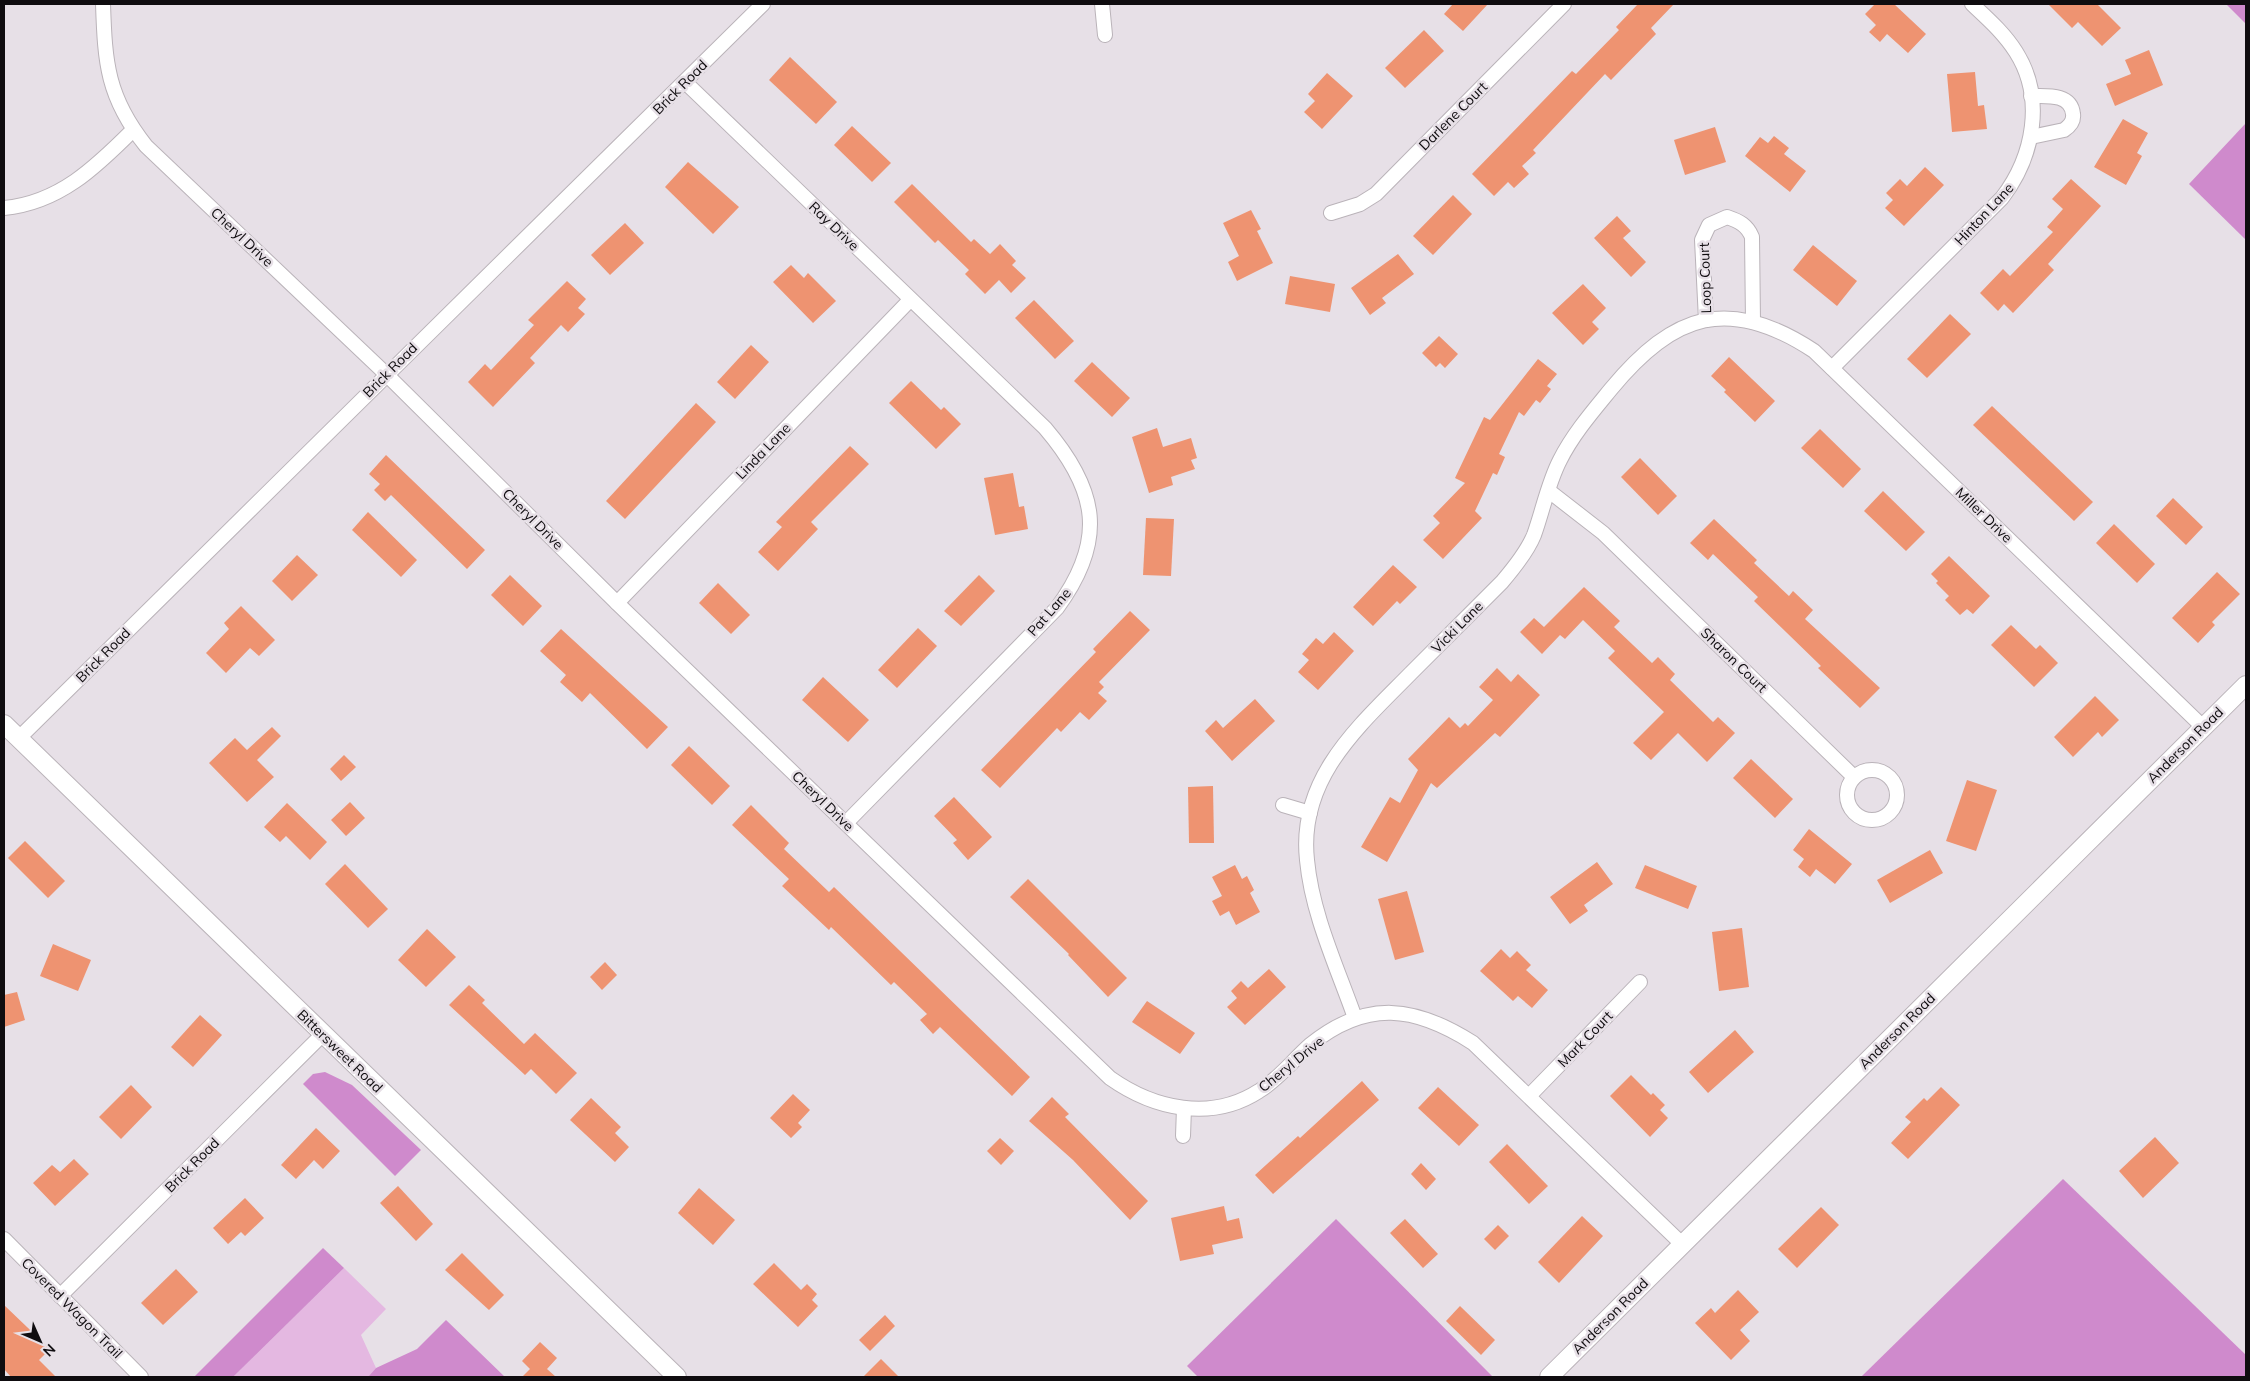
<svg xmlns="http://www.w3.org/2000/svg" width="2250" height="1381" viewBox="0 0 2250 1381" font-family="Mulish,sans-serif">
  <rect width="100%" height="100%" fill="#e7e0e7"/>
  <polygon fill="#e4b8e1" points="344,1268 386,1309 361,1335 376,1368 368,1377 233,1377"/>
  <g fill="#cf8acc">
    <polygon points="2226,4 2246,4 2246,24"/>
    <polygon points="2246,123 2246,240 2189,184"/>
    <polygon points="325,1072 352,1085 421,1150 395,1176 303,1084 313,1074"/>
    <polygon points="2063,1179 2246,1355 2246,1377 1861,1377"/>
    <polygon points="1336,1219 1493,1377 1198,1377 1187,1366"/>
    <polygon points="323,1248 344,1268 233,1377 194,1377"/>
    <polygon points="446,1320 505,1377 368,1377 376,1368 417,1349"/>
  </g>
  <g fill="#ee9371">
    <polygon points="1453,4 1488,4 1463,31 1444,14"/>
    <polygon points="1638,4 1674,4 1651,28 1656,34 1611,80 1605,74 1533,150 1536,153 1522,166 1529,174 1514,188 1508,182 1494,196 1472,174 1572,71 1576,74 1619,30 1616,27"/>
    <polygon points="1875,4 1894,4 1926,34 1908,53 1887,34 1880,42 1869,32 1876,25 1865,14"/>
    <polygon points="2048,4 2097,4 2121,28 2102,46 2078,22 2072,28"/>
    <polygon points="1424,30 1444,51 1405,88 1385,68"/>
    <polygon points="2149,50 2163,85 2115,106 2106,84 2131,74 2125,60"/>
    <polygon points="790,57 837,102 816,124 769,80"/>
    <polygon points="1975,72 1978,106 1984,105 1987,129 1952,132 1947,74"/>
    <polygon points="1327,73 1353,96 1322,129 1304,112 1315,101 1308,94"/>
    <polygon points="2123,119 2148,133 2137,153 2142,156 2126,185 2094,167"/>
    <polygon points="852,126 891,163 872,182 834,145"/>
    <polygon points="1715,127 1726,162 1685,175 1674,140"/>
    <polygon points="1774,136 1789,148 1784,154 1806,171 1790,192 1745,156 1760,137 1768,143"/>
    <polygon points="688,162 739,207 713,234 665,187"/>
    <polygon points="1925,167 1944,185 1904,226 1885,208 1893,200 1886,193 1900,179 1907,186"/>
    <polygon points="2071,179 2101,206 2048,264 2054,270 2013,313 2004,304 1998,311 1980,293 2003,269 2010,276 2053,232 2047,227 2063,209 2052,199"/>
    <polygon points="912,184 971,242 974,239 990,254 1000,244 1016,261 1012,265 1026,278 1011,293 999,280 985,294 965,274 969,270 938,240 935,243 894,202"/>
    <polygon points="1453,195 1472,214 1433,255 1413,236"/>
    <polygon points="1251,210 1261,229 1257,231 1273,263 1237,281 1228,262 1239,256 1223,223"/>
    <polygon points="1617,216 1631,231 1623,238 1646,262 1631,277 1594,238"/>
    <polygon points="625,223 644,243 610,275 591,255"/>
    <polygon points="1813,245 1857,281 1837,306 1793,270"/>
    <polygon points="1398,254 1414,274 1382,298 1386,303 1370,315 1351,288"/>
    <polygon points="791,265 804,278 808,273 836,301 813,323 773,282"/>
    <polygon points="1290,276 1335,284 1330,312 1285,304"/>
    <polygon points="567,281 586,299 578,308 585,314 568,332 561,325 530,358 535,363 493,407 468,382 485,364 491,370 534,325 528,320"/>
    <polygon points="1583,284 1606,308 1592,322 1599,329 1583,345 1552,313"/>
    <polygon points="1034,300 1074,341 1055,359 1015,318"/>
    <polygon points="1950,314 1971,334 1927,378 1907,359"/>
    <polygon points="1439,336 1458,354 1445,368 1440,363 1436,367 1422,353"/>
    <polygon points="751,345 769,362 735,399 717,382"/>
    <polygon points="1729,357 1775,401 1755,422 1724,392 1726,390 1711,376"/>
    <polygon points="1538,359 1557,374 1547,386 1551,389 1540,403 1536,400 1524,416 1519,412 1499,454 1505,457 1497,475 1493,473 1475,511 1482,518 1443,559 1423,540 1440,523 1433,516 1465,483 1455,478 1484,417 1490,420"/>
    <polygon points="1092,362 1130,398 1112,417 1074,381"/>
    <polygon points="911,381 941,410 944,407 961,424 936,449 889,403"/>
    <polygon points="696,403 716,422 625,519 606,501"/>
    <polygon points="1992,406 2093,502 2074,521 1973,425"/>
    <polygon points="1157,428 1163,447 1191,438 1197,458 1191,460 1195,469 1171,477 1173,485 1149,493 1132,437"/>
    <polygon points="1820,429 1861,469 1843,488 1801,448"/>
    <polygon points="850,446 869,464 811,522 818,529 778,571 758,552 782,527 776,522"/>
    <polygon points="386,455 485,550 467,569 391,495 385,501 374,490 380,484 369,474"/>
    <polygon points="1640,458 1677,496 1658,515 1621,477"/>
    <polygon points="1013,473 1019,507 1024,506 1028,529 995,535 984,478"/>
    <polygon points="1883,491 1925,532 1906,551 1864,511"/>
    <polygon points="2173,498 2203,527 2186,545 2156,516"/>
    <polygon points="368,512 417,560 401,577 352,530"/>
    <polygon points="1146,518 1174,519 1171,576 1143,575"/>
    <polygon points="1714,519 1757,560 1754,563 1789,596 1793,591 1813,610 1805,619 1880,688 1860,708 1818,668 1821,666 1754,601 1758,597 1713,554 1708,560 1690,543"/>
    <polygon points="2114,524 2155,564 2137,583 2096,543"/>
    <polygon points="297,555 318,575 292,601 272,581"/>
    <polygon points="1949,556 1990,596 1973,614 1967,609 1960,615 1945,600 1949,596 1936,583 1938,581 1931,574"/>
    <polygon points="1393,565 1417,587 1400,604 1397,601 1373,626 1353,607"/>
    <polygon points="2217,572 2240,594 2212,622 2215,625 2198,643 2172,618"/>
    <polygon points="510,575 542,606 523,626 491,595"/>
    <polygon points="979,575 995,591 961,626 944,611"/>
    <polygon points="718,583 750,615 731,634 699,603"/>
    <polygon points="1584,587 1620,621 1614,627 1652,663 1658,657 1675,674 1670,680 1713,722 1718,717 1735,733 1707,762 1678,733 1651,760 1633,743 1664,712 1608,658 1615,651 1583,620 1565,639 1560,635 1542,654 1520,632 1534,618 1544,627"/>
    <polygon points="241,606 275,640 259,656 250,648 226,673 206,653 229,629 224,623"/>
    <polygon points="1130,611 1150,630 1099,682 1104,687 1098,693 1107,701 1089,720 1080,712 1061,732 1057,728 1000,788 981,770 1096,652 1093,649"/>
    <polygon points="2011,625 2036,649 2040,645 2058,663 2034,687 1991,645"/>
    <polygon points="918,628 937,646 897,688 878,670"/>
    <polygon points="561,629 668,727 647,749 590,693 582,702 560,682 566,675 540,651"/>
    <polygon points="1334,632 1354,651 1318,690 1298,672 1309,660 1302,654 1316,638 1323,644"/>
    <polygon points="1497,668 1511,682 1518,674 1540,695 1500,737 1495,733 1437,788 1431,783 1387,862 1361,847 1390,797 1400,803 1418,770 1408,759 1449,717 1460,728 1465,723 1468,726 1493,700 1479,687"/>
    <polygon points="823,677 869,720 848,742 802,700"/>
    <polygon points="2095,696 2119,720 2102,737 2098,732 2073,757 2054,737"/>
    <polygon points="1255,699 1275,721 1232,761 1205,731 1216,720 1223,728"/>
    <polygon points="272,727 281,736 257,760 274,777 247,802 209,763 235,738 247,750"/>
    <polygon points="689,746 730,786 712,805 671,765"/>
    <polygon points="344,755 356,767 341,781 330,769"/>
    <polygon points="1751,759 1793,799 1775,818 1733,778"/>
    <polygon points="1967,780 1997,790 1976,851 1946,841"/>
    <polygon points="1213,786 1214,843 1189,843 1188,787"/>
    <polygon points="954,797 992,837 968,860 953,843 957,840 934,816"/>
    <polygon points="350,802 365,818 346,836 331,820"/>
    <polygon points="287,803 327,842 310,860 286,836 280,842 264,827"/>
    <polygon points="751,805 789,843 784,849 829,892 834,887 1030,1077 1012,1096 940,1027 933,1034 920,1020 927,1014 894,982 891,985 831,927 829,930 782,886 789,879 732,825"/>
    <polygon points="1809,829 1852,864 1835,884 1816,869 1810,877 1798,867 1804,859 1793,850"/>
    <polygon points="25,841 65,881 48,898 8,858"/>
    <polygon points="1930,850 1943,873 1890,903 1877,880"/>
    <polygon points="1597,862 1613,884 1584,905 1588,911 1570,924 1550,897"/>
    <polygon points="345,864 388,909 368,928 325,884"/>
    <polygon points="1235,865 1242,879 1247,876 1254,890 1250,893 1260,912 1236,925 1229,911 1220,916 1212,901 1222,896 1212,877"/>
    <polygon points="1645,865 1697,886 1688,909 1635,888"/>
    <polygon points="1028,879 1127,978 1108,997 1068,955 1069,954 1010,897"/>
    <polygon points="1407,891 1424,952 1395,960 1378,899"/>
    <polygon points="1742,928 1749,987 1719,991 1712,932"/>
    <polygon points="427,929 456,957 426,987 398,960"/>
    <polygon points="53,944 91,960 78,991 40,976"/>
    <polygon points="1501,949 1510,958 1517,951 1531,965 1526,970 1548,990 1532,1008 1518,996 1513,1001 1480,971"/>
    <polygon points="605,962 617,975 602,990 590,977"/>
    <polygon points="1269,969 1286,987 1245,1025 1227,1007 1237,998 1231,991 1241,981 1248,988"/>
    <polygon points="469,985 485,1000 482,1003 524,1044 535,1033 577,1073 556,1094 531,1069 525,1075 449,1005"/>
    <polygon points="17,992 25,1020 4,1027 4,995"/>
    <polygon points="1147,1001 1195,1033 1180,1054 1132,1022"/>
    <polygon points="200,1015 222,1035 193,1067 171,1047"/>
    <polygon points="1735,1030 1754,1052 1708,1093 1689,1072"/>
    <polygon points="1631,1075 1651,1095 1653,1093 1665,1105 1660,1110 1668,1118 1650,1137 1610,1096"/>
    <polygon points="1362,1081 1379,1100 1273,1194 1255,1175 1298,1136 1300,1138"/>
    <polygon points="131,1085 152,1107 121,1139 99,1117"/>
    <polygon points="1438,1087 1479,1125 1459,1146 1418,1108"/>
    <polygon points="1941,1087 1960,1105 1908,1159 1891,1143 1911,1122 1905,1117 1924,1098 1927,1101"/>
    <polygon points="793,1094 810,1110 798,1123 802,1127 791,1138 770,1118"/>
    <polygon points="1052,1097 1069,1114 1065,1117 1148,1201 1130,1220 1073,1160 1029,1121"/>
    <polygon points="591,1098 621,1127 615,1133 629,1147 615,1162 570,1120"/>
    <polygon points="316,1128 340,1151 323,1169 314,1160 296,1179 281,1165"/>
    <polygon points="2155,1137 2179,1163 2143,1198 2119,1171"/>
    <polygon points="1000,1138 1014,1151 1001,1165 987,1151"/>
    <polygon points="1507,1144 1548,1186 1529,1204 1489,1162"/>
    <polygon points="74,1159 89,1174 55,1206 33,1183 52,1165 60,1172"/>
    <polygon points="1421,1163 1436,1179 1426,1190 1411,1174"/>
    <polygon points="398,1186 433,1224 416,1241 380,1203"/>
    <polygon points="699,1188 735,1220 713,1245 678,1213"/>
    <polygon points="245,1198 264,1218 245,1236 241,1232 228,1244 213,1228"/>
    <polygon points="1224,1206 1227,1221 1239,1218 1243,1238 1212,1245 1214,1254 1180,1261 1171,1218"/>
    <polygon points="1821,1207 1839,1225 1797,1268 1778,1249"/>
    <polygon points="1582,1216 1603,1236 1559,1283 1538,1262"/>
    <polygon points="1405,1219 1438,1254 1423,1268 1390,1233"/>
    <polygon points="1498,1225 1509,1236 1495,1250 1484,1239"/>
    <polygon points="462,1253 504,1295 489,1310 445,1270"/>
    <polygon points="774,1263 801,1290 807,1284 817,1294 812,1300 818,1306 798,1327 753,1284"/>
    <polygon points="176,1269 198,1292 163,1325 141,1303"/>
    <polygon points="1738,1290 1759,1312 1740,1330 1750,1341 1731,1360 1695,1323 1711,1308 1715,1313"/>
    <polygon points="4,1305 50,1349 39,1360 56,1377 11,1377 4,1369"/>
    <polygon points="1460,1306 1495,1340 1481,1355 1446,1321"/>
    <polygon points="885,1315 895,1326 870,1351 859,1340"/>
    <polygon points="540,1342 557,1358 547,1369 556,1377 522,1377 530,1369 522,1361"/>
    <polygon points="881,1359 899,1377 863,1377"/>
  </g>
  <g fill="none" stroke-linecap="round" stroke-linejoin="round">
    <g stroke="#bab3b9" stroke-width="16">
      <g id="minor">
        <path d="M103,4C105,63 107,97 146,146L386,374L617,603L1110,1078C1154,1109 1211,1122 1259,1091C1279,1079 1293,1060 1310,1045C1367,999 1415,1006 1473,1043L1682,1244"/>
        <polyline points="1102,4 1105,35"/>
        <path d="M685,82L1045,428C1098,490 1107,540 1057,608L846,823"/>
        <path d="M2031,96C2046,96 2071,93 2073,114C2074,121 2070,126 2064,130L2031,137"/>
        <path d="M4,208C59,203 96,167 133,130"/>
        <polyline points="1331,213 1360,204 1376,194 1564,4"/>
        <path d="M1706,320L1702,240L1709,225L1727,217C1739,221 1747,225 1752,237L1753,322"/>
        <path d="M1832,368L2002,198C2034,156 2045,98 2016,52C2004,33 1988,19 1972,4"/>
        <polyline points="1549,491 1603,533 1854,777"/>
        <polyline points="617,603 910,300"/>
        <polyline points="19,738 763,4"/>
        <circle cx="1872" cy="795" r="25"/>
        <polyline points="1283,805 1310,813"/>
        <path d="M1355,1018C1337,967 1312,914 1307,860C1298,778 1359,726 1411,673C1441,643 1472,612 1502,582C1514,568 1527,552 1534,535C1543,510 1548,483 1560,460C1573,434 1593,411 1611,389C1674,313 1729,295 1814,351L2203,727"/>
        <polyline points="1530,1095 1640,982"/>
        <polyline points="1183,1136 1184,1108"/>
        <polyline points="4,1239 141,1377"/>
        <polyline points="60,1296 323,1034"/>
      </g>
    </g>
    <g stroke="#bab3b9" stroke-width="20">
      <g id="tertiary">
        <polyline points="4,724 677,1377"/>
        <polyline points="1549,1377 2246,685"/>
      </g>
    </g>
    <use href="#minor" stroke="#fff" stroke-width="14"/>
    <use href="#tertiary" stroke="#fff" stroke-width="18"/>
  </g>
  <g text-anchor="middle" stroke-width="5" stroke-linejoin="round" paint-order="stroke">
    <g font-size="14" fill="#0f0c0f" stroke="#e7e0e7">
      <text transform="translate(680 87) rotate(-45)" y="5">Brick Road</text>
      <text transform="translate(1453 116) rotate(-45)" y="5">Darlene Court</text>
      <text transform="translate(1984 214) rotate(-47)" y="5">Hinton Lane</text>
      <text transform="translate(834 226) rotate(44)" y="5">Ray Drive</text>
      <text transform="translate(242 237) rotate(43)" y="5">Cheryl Drive</text>
      <text transform="translate(1705 278) rotate(-92)" y="5">Loop Court</text>
      <text transform="translate(390 370) rotate(-45)" y="5">Brick Road</text>
      <text transform="translate(763 451) rotate(-46)" y="5">Linda Lane</text>
      <text transform="translate(1984 515) rotate(44)" y="5">Miller Drive</text>
      <text transform="translate(533 519) rotate(45)" y="5">Cheryl Drive</text>
      <text transform="translate(1049 612) rotate(-49)" y="5">Pat Lane</text>
      <text transform="translate(1457 627) rotate(-45)" y="5">Vicki Lane</text>
      <text transform="translate(103 655) rotate(-45)" y="5">Brick Road</text>
      <text transform="translate(1734 660) rotate(44)" y="5">Sharon Court</text>
      <text transform="translate(2185 745) rotate(-45)" y="5">Anderson Road</text>
      <text transform="translate(823 801) rotate(44)" y="5">Cheryl Drive</text>
      <text transform="translate(1897 1031) rotate(-45)" y="5">Anderson Road</text>
      <text transform="translate(1585 1039) rotate(-46)" y="5">Mark Court</text>
      <text transform="translate(340 1051) rotate(44)" y="5">Bittersweet Road</text>
      <text transform="translate(1291 1064) rotate(-39)" y="5">Cheryl Drive</text>
      <text transform="translate(192 1165) rotate(-45)" y="5">Brick Road</text>
      <text transform="translate(72 1308) rotate(45)" y="5">Covered Wagon Trail</text>
      <text transform="translate(1610 1316) rotate(-45)" y="5">Anderson Road</text>
    </g>
  </g>
  <rect width="2250" height="1381" fill="none" stroke="#0f0c0f" stroke-width="10"/>
  <g transform="translate(40 1341) rotate(135)" stroke="#e7e0e7" stroke-width="4" paint-order="stroke">
  <path d="M0-4L9 19L0 12L-9 19Z" fill="#0f0c0f"/>
  <text y="-8" font-size="14" font-weight="bold" text-anchor="middle" fill="#0f0c0f">N</text>
  </g>
</svg>
